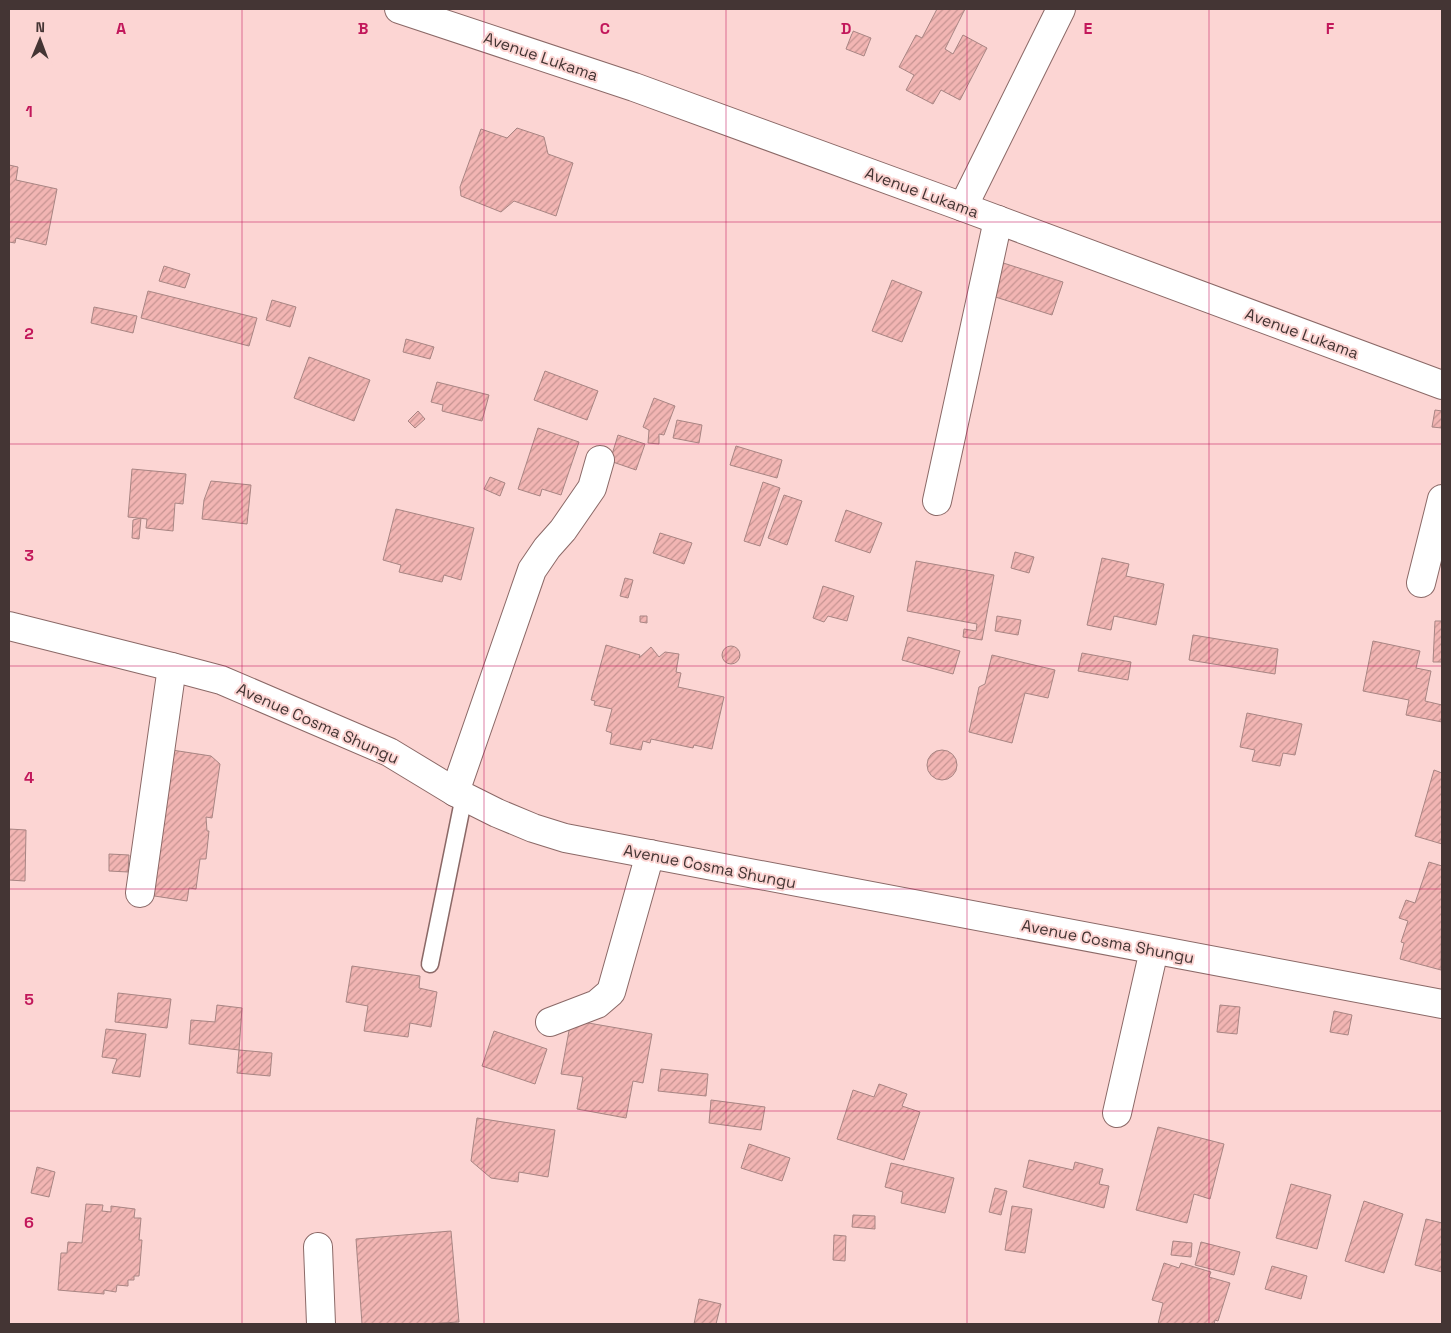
<svg xmlns="http://www.w3.org/2000/svg" width="1451" height="1333" viewBox="0 0 1451 1333" font-family="'Space Grotesk',sans-serif">
  <defs>
    <pattern id="building-hatch" width="6" height="6" patternUnits="userSpaceOnUse" patternTransform="scale(1.25)"><rect width="6" height="6" fill="#f2b5b3"/><path d="M-1 1l2-2M0 6l6-6M5 7l2-2" fill="none" stroke="#c69492"/></pattern>
  </defs>
  <rect width="100%" height="100%" fill="#fcd5d3"/>
  <g fill="url(#building-hatch)" stroke="#a88583">
    <polygon points="937,9 965,9 945,49 953,54 963,35 987,48 960,100 941,90 933,104 906,90 914,75 899,67 916,35 922,38"/>
    <polygon points="853,31 871,38 864,56 846,49"/>
    <polygon points="517,128 544,137 548,154 573,163 556,216 514,201 501,212 461,196 460,187 481,129 507,138"/>
    <polygon points="9,165 18,167 16,180 57,189 46,245 16,238 15,243 9,242"/>
    <polygon points="997,261 1063,282 1052,315 986,294"/>
    <polygon points="164,266 190,274 185,288 159,281"/>
    <polygon points="892,280 922,292 902,342 872,331"/>
    <polygon points="148,291 257,318 249,346 141,318"/>
    <polygon points="272,300 296,307 290,327 266,320"/>
    <polygon points="94,307 137,316 133,333 91,323"/>
    <polygon points="406,339 434,347 430,359 403,352"/>
    <polygon points="309,357 370,380 354,421 294,398"/>
    <polygon points="545,371 598,391 587,420 534,400"/>
    <polygon points="437,382 489,395 482,421 442,411 443,405 431,402"/>
    <polygon points="654,398 675,406 664,435 659,434 659,444 648,443 649,430 643,427"/>
    <polygon points="1435,410 1442,411 1442,428 1432,427"/>
    <polygon points="418,411 425,419 415,428 408,421"/>
    <polygon points="677,420 702,425 699,443 673,438"/>
    <polygon points="538,428 579,442 561,495 542,489 540,496 518,489"/>
    <polygon points="618,435 645,444 636,470 610,461"/>
    <polygon points="736,446 782,460 777,478 730,465"/>
    <polygon points="132,469 186,474 183,504 175,503 173,531 146,528 147,519 128,517"/>
    <polygon points="490,477 505,483 500,496 484,489"/>
    <polygon points="211,481 251,485 247,524 202,519 204,500"/>
    <polygon points="763,482 780,488 760,546 744,541"/>
    <polygon points="784,495 802,501 787,545 768,538"/>
    <polygon points="396,509 474,528 461,580 444,575 442,582 399,572 401,565 383,560"/>
    <polygon points="846,510 882,523 870,553 835,541"/>
    <polygon points="141,518 139,539 132,538 133,520"/>
    <polygon points="660,533 692,543 684,564 653,553"/>
    <polygon points="1015,552 1034,557 1029,573 1011,568"/>
    <polygon points="1102,558 1129,564 1126,576 1164,584 1156,625 1114,616 1111,630 1087,625"/>
    <polygon points="916,561 994,575 982,640 963,637 964,629 976,631 977,624 907,611"/>
    <polygon points="625,578 633,580 628,598 620,596"/>
    <polygon points="823,586 854,596 847,621 828,616 824,622 813,618"/>
    <polygon points="640,616 647,616 647,623 640,622"/>
    <polygon points="997,616 1021,620 1018,635 995,631"/>
    <polygon points="1435,621 1442,621 1442,662 1433,662"/>
    <polygon points="1193,635 1278,649 1275,674 1189,660"/>
    <polygon points="908,637 960,651 953,674 902,660"/>
    <polygon points="1373,641 1420,651 1416,668 1431,671 1425,701 1442,705 1442,722 1406,715 1409,700 1363,691"/>
    <polygon points="606,645 640,655 639,658 651,647 659,657 665,652 679,654 676,672 681,673 678,687 724,697 712,749 694,745 693,748 651,739 650,743 643,741 641,750 610,744 612,733 606,731 612,709 594,705 595,701 591,700"/>
    <circle cx="731" cy="655" r="9"/>
    <polygon points="1082,653 1131,662 1128,680 1078,671"/>
    <polygon points="992,655 1055,670 1048,698 1025,693 1012,743 969,732 979,687 985,684"/>
    <polygon points="1247,713 1302,724 1295,755 1283,753 1280,766 1252,761 1255,750 1240,747"/>
    <polygon points="172,750 211,756 220,764 212,818 206,817 207,831 209,831 206,859 200,859 196,889 189,888 187,901 148,895"/>
    <circle cx="942" cy="765" r="15"/>
    <polygon points="1434,770 1442,773 1442,844 1415,836"/>
    <polygon points="9,829 26,830 25,881 9,880"/>
    <polygon points="109,854 129,855 128,872 109,871"/>
    <polygon points="1429,862 1442,866 1441,970 1400,959 1404,943 1401,942 1408,921 1399,918 1406,900 1415,903"/>
    <polygon points="352,966 420,976 419,988 437,992 431,1027 410,1023 408,1037 364,1031 368,1006 346,1002"/>
    <polygon points="118,993 171,999 167,1028 115,1022"/>
    <polygon points="217,1005 242,1008 239,1050 189,1044 191,1020 215,1022"/>
    <polygon points="1220,1005 1240,1007 1237,1034 1217,1032"/>
    <polygon points="1334,1011 1352,1015 1348,1035 1330,1032"/>
    <polygon points="571,1020 652,1034 643,1083 633,1081 626,1118 577,1109 583,1077 561,1074"/>
    <polygon points="106,1029 146,1034 140,1077 112,1073 117,1059 102,1057"/>
    <polygon points="494,1031 547,1049 535,1084 482,1066"/>
    <polygon points="239,1050 272,1053 270,1076 237,1073"/>
    <polygon points="661,1069 708,1074 706,1096 658,1091"/>
    <polygon points="879,1084 907,1094 902,1106 920,1112 904,1160 837,1139 853,1090 874,1097"/>
    <polygon points="711,1100 765,1107 761,1130 709,1123"/>
    <polygon points="477,1118 555,1130 548,1177 519,1172 518,1182 491,1178 471,1161"/>
    <polygon points="1158,1127 1224,1144 1210,1199 1194,1194 1187,1223 1136,1210"/>
    <polygon points="749,1144 790,1158 782,1181 741,1168"/>
    <polygon points="1029,1160 1073,1170 1075,1162 1103,1169 1099,1184 1109,1186 1104,1208 1023,1187"/>
    <polygon points="891,1163 954,1178 945,1213 901,1203 903,1192 885,1187"/>
    <polygon points="37,1167 55,1172 49,1197 31,1193"/>
    <polygon points="1291,1184 1331,1195 1317,1249 1276,1238"/>
    <polygon points="995,1188 1007,1191 1001,1215 989,1212"/>
    <polygon points="1364,1201 1403,1214 1384,1273 1345,1261"/>
    <polygon points="86,1204 103,1205 102,1211 111,1212 111,1206 135,1209 134,1218 141,1218 139,1240 142,1240 139,1276 134,1276 134,1280 128,1280 128,1286 117,1285 116,1292 104,1290 104,1294 58,1290 61,1253 67,1253 68,1242 82,1243"/>
    <polygon points="1012,1206 1032,1209 1025,1253 1005,1250"/>
    <polygon points="853,1215 875,1216 875,1229 852,1227"/>
    <polygon points="1426,1219 1442,1223 1442,1272 1415,1265"/>
    <polygon points="451,1231 459,1322 425,1324 362,1324 356,1239"/>
    <polygon points="834,1235 846,1236 845,1261 833,1260"/>
    <polygon points="1173,1241 1192,1243 1191,1257 1171,1255"/>
    <polygon points="1201,1242 1240,1252 1234,1275 1195,1265"/>
    <polygon points="1164,1263 1179,1268 1181,1263 1211,1272 1209,1277 1230,1283 1218,1321 1215,1320 1214,1324 1158,1324 1163,1303 1152,1300"/>
    <polygon points="1272,1266 1307,1276 1301,1299 1265,1289"/>
    <polygon points="699,1299 721,1304 716,1324 694,1324"/>
  </g>
  <g fill="none" stroke-linecap="round" stroke-linejoin="round">
    <g stroke="#8b6967" stroke-width="19">
      <polyline id="lane" points="430,964 464,796"/>
    </g>
    <g stroke="#8b6967" stroke-width="30">
      <g id="street">
        <polyline points="399,9 634,87 963,207 1442,385"/>
        <polyline points="963,207 1061,9"/>
        <polyline points="937,501 998,220"/>
        <polyline points="1421,583 1442,499"/>
        <polyline points="9,626 172,667 221,680 389,752 455,792 497,813 533,828 565,838 1442,1004"/>
        <polyline points="455,792 532,570 547,548 563,530 592,488 600,460"/>
        <polyline points="140,893 172,667"/>
        <polyline points="550,1022 597,1004 611,992 650,854"/>
        <polyline points="1117,1113 1154,950"/>
        <polyline points="318,1247 321,1324"/>
      </g>
    </g>
    <use href="#lane" stroke="#fff" stroke-width="16"/>
    <use href="#street" stroke="#fff" stroke-width="28"/>
  </g>
  <path fill="none" stroke="#c2185b" stroke-width="1" stroke-opacity="0.55" d="M242,9V1324M484,9V1324M726,9V1324M967,9V1324M1209,9V1324M9,222H1442M9,444H1442M9,666H1442M9,889H1442M9,1111H1442"/>
  <g text-anchor="middle" stroke-width="4" stroke-linejoin="round" paint-order="stroke">
    <g font-size="16" fill="#443534" stroke="#fcd5d3">
      <text transform="translate(541 56) rotate(19)" y="6">Avenue Lukama</text>
      <text transform="translate(922 192) rotate(20)" y="6">Avenue Lukama</text>
      <text transform="translate(1302 333) rotate(20)" y="6">Avenue Lukama</text>
      <text transform="translate(318 723) rotate(24)" y="6">Avenue Cosma Shungu</text>
      <text transform="translate(710 866) rotate(11)" y="6">Avenue Cosma Shungu</text>
      <text transform="translate(1108 941) rotate(11)" y="6">Avenue Cosma Shungu</text>
    </g>
  </g>
  <g font-size="16" text-anchor="middle" font-weight="bold" fill="#c2185b" stroke="#fcd5d3" stroke-width="4" stroke-linejoin="round" paint-order="stroke">
    <text x="121" y="34">A</text>
    <text x="363" y="34">B</text>
    <text x="605" y="34">C</text>
    <text x="846" y="34">D</text>
    <text x="1088" y="34">E</text>
    <text x="1330" y="34">F</text>
    <text x="29" y="117">1</text>
    <text x="29" y="339">2</text>
    <text x="29" y="561">3</text>
    <text x="29" y="783">4</text>
    <text x="29" y="1005">5</text>
    <text x="29" y="1228">6</text>
  </g>
  <rect width="1451" height="1333" fill="none" stroke="#443534" stroke-width="20"/>
  <g transform="translate(40 40) rotate(1)" stroke="#fcd5d3" stroke-width="4" paint-order="stroke">
  <path d="M0-4L9 19L0 12L-9 19Z" fill="#443534"/>
  <text y="-8" font-size="14" font-weight="bold" text-anchor="middle" fill="#443534">N</text>
  </g>
</svg>
